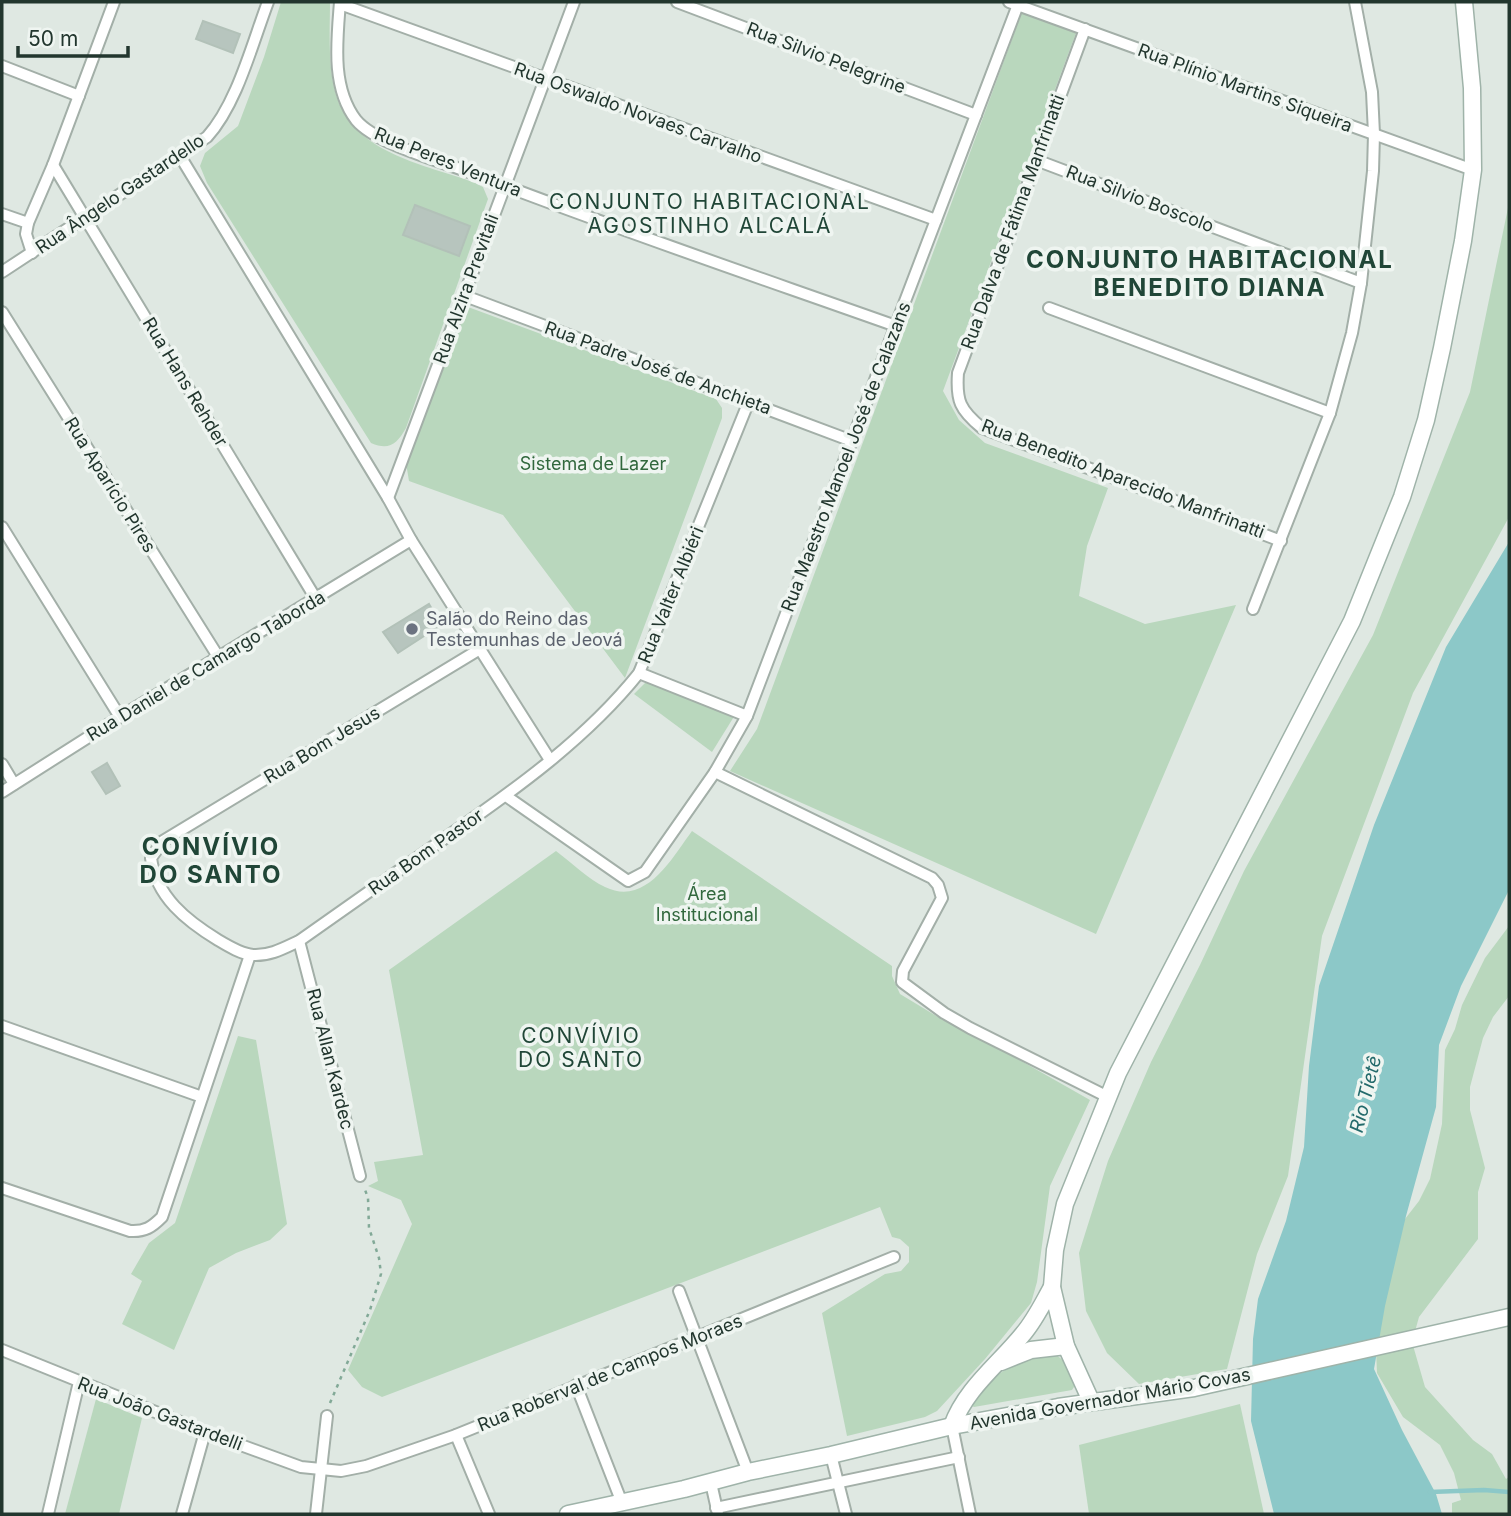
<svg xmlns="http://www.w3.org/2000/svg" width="1511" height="1516" viewBox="0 0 1511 1516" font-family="Inter,sans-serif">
  <rect width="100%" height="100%" fill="#dfe8e2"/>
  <g fill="#b9d7bd">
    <path d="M281,2H330C330,32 327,75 339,103C360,154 426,165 473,182L483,187L488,199L406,428C397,444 389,451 371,443L207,183L200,166L205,153L238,126L264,57Z"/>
    <polygon points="1022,12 1076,33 943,391 959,420 985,443 1108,488 1087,546 1079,596 1145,624 1236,605 1096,934 730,771 757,729"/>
    <polygon points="1509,203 1509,517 1413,693 1322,936 1288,1176 1257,1254 1227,1369 1139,1384 1107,1353 1086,1311 1079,1253 1108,1161 1151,1062 1200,965 1244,871 1373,635 1470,392"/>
    <polygon points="468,307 716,399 722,408 722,418 625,678 503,515 409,481 406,463"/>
    <polygon points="647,681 735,715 712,752 634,694"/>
    <path d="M692,831L892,966V976L900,994L943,1020L1009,1054L1090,1100L1050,1186L1037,1282L1031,1303L985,1359L937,1411L925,1417L847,1436L822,1313L885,1274L901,1271L909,1262V1247L900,1239L892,1237L880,1207L382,1397L362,1387L348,1370L412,1224L401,1200L368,1186L378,1181L374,1162L423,1155L389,970L556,851C572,863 588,879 605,887C646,907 672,858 692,831Z"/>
    <polygon points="1509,926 1509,996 1493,1017 1483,1038 1470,1087 1470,1110 1485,1168 1478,1192 1478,1239 1419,1317 1412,1342 1425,1387 1473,1440 1492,1454 1506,1479 1509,1477 1509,1514 1452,1514 1452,1503 1461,1500 1454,1473 1440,1445 1403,1417 1377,1373 1373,1277 1405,1219 1419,1201 1430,1179 1442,1124 1445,1050 1455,1029 1462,1005 1485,958"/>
    <polygon points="238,1036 256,1040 287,1224 270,1240 236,1253 209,1268 174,1350 122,1324 142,1281 131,1274 149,1243 175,1223"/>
    <path d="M1053,1353C1065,1360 1074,1371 1076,1384L1072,1390L974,1407L970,1405C989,1374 1018,1359 1053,1353Z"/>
    <polygon points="96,1399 142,1418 119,1514 65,1514"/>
    <polygon points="1240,1404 1264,1514 1089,1514 1079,1445"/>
  </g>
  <polygon fill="#8cc8c8" points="1509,542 1509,890 1461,986 1439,1045 1436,1107 1406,1216 1385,1306 1374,1369 1402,1430 1436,1494 1442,1514 1274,1514 1251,1421 1253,1339 1258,1299 1286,1221 1304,1147 1309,1066 1319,986 1374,825 1446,647"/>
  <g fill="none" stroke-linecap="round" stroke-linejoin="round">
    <polyline stroke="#8cc8c8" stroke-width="4.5" points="1430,1492 1484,1490 1509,1492"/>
  </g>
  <g fill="#b7c5be" stroke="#b2c1b8" stroke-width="2">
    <polygon points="203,21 240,34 233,53 196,39"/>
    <polygon points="415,205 470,226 459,256 403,235"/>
    <polygon points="429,604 441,625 398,653 383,632"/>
    <polygon points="107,763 120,786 106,794 92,772"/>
  </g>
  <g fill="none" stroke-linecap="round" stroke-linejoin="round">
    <g stroke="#a3afa8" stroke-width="14">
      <g id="street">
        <path d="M340,2C337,41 331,87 356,120C375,143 436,160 466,171C607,226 752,275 896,326"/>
        <polyline points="677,2 976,115"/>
        <polyline points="1009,2 1473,170"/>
        <polyline points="340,4 936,220"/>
        <path d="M1085,29L958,373C956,401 960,410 982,428L1281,541"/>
        <polyline points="2,66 79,96"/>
        <polyline points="180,156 388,498 411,540 550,760"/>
        <polyline points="1036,160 1361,283"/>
        <polyline points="53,165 316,599"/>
        <polyline points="2,214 28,223"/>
        <polyline points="32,253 26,234 28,223 53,165 114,2"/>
        <path d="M2,272L207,137C237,104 252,44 268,2"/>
        <polyline points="465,296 852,441"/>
        <polyline points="1049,308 1330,413"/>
        <polyline points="2,312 219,658"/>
        <polyline points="388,498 574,2"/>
        <polyline points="2,527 120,717"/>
        <polyline points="1253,609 1330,413 1352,333 1361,283 1373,171 1374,134 1372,92 1355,2"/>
        <path d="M480,649L163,841L151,858C156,897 187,921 218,940C228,946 241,954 253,955C270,956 284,948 299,941C349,906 399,871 448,836C516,789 587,738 639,673L749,401"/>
        <polyline points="639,673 747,716"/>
        <polyline points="2,764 14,784"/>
        <polyline points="715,772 932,878 938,885 942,898 903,971 902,982 944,1013 970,1028 1108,1097"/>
        <polyline points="2,792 120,717 411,540"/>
        <polyline points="506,796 628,881 645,872 715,772 747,716 1019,2"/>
        <polyline points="299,941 360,1176"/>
        <polyline points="2,1026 202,1097"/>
        <path d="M2,1188L130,1231C145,1232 152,1227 162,1217L250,955"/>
        <polyline points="679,1291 748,1472"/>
        <polyline points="2,1350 205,1432 301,1467 341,1471 366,1466 456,1435 894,1257"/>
        <polyline points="576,1385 622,1503"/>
        <polyline points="952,1426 970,1514"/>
        <polyline points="456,1435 489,1514"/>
        <polyline points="831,1455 846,1514"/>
        <polyline points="711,1483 718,1514"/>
        <polyline points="716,1508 959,1457"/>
        <polyline points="48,1514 79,1382"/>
        <polyline points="182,1514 205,1432"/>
        <polyline points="316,1514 327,1416"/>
      </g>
    </g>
    <g stroke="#9fb3a9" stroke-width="19">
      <g id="secondary">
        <polyline points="1001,1362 1031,1350 1066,1346"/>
        <polyline points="1091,1401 1066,1346 1052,1287 1055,1250 1065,1204 1118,1073 1352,621 1402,497 1426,420 1442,348 1463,241 1473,170 1472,88 1464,2"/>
        <path d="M952,1426C966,1388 998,1365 1023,1334C1035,1320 1043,1303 1052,1287"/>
        <polyline points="568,1514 684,1489 748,1472 831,1455 952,1426 1058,1407 1194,1388 1509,1317"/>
      </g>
    </g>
    <polyline stroke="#82a997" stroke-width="2.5" stroke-dasharray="3.5 5" stroke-linecap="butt" points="330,1403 370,1310 381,1274 379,1258 369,1228 368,1198 364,1187"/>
    <use href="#street" stroke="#fff" stroke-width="10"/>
    <use href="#secondary" stroke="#fff" stroke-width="16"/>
  </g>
  <circle fill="#6b7280" stroke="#eff5f1" stroke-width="2.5" cx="412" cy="629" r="7"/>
  <g text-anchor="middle" stroke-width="7" stroke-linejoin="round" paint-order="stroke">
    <g font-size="18" fill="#22362e" stroke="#eff5f1">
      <text transform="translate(826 58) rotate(21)" y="6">Rua Silvio Pelegrine</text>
      <text transform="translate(1245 88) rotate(20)" y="6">Rua Plínio Martins Siqueira</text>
      <text transform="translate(638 113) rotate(20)" y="6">Rua Oswaldo Novaes Carvalho</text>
      <text transform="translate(448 162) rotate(22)" y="6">Rua Peres Ventura</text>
      <text transform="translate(120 194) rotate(-34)" y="6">Rua Ângelo Gastardello</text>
      <text transform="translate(1140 199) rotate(21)" y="6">Rua Silvio Boscolo</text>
      <text transform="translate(1013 222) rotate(-70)" y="6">Rua Dalva de Fátima Manfrinatti</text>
      <text transform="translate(466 289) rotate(-70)" y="6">Rua Alzira Previtali</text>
      <text transform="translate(658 368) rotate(20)" y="6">Rua Padre José de Anchieta</text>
      <text transform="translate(185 382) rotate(59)" y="6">Rua Hans Rehder</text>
      <text transform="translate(846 457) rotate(-69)" y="6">Rua Maestro Manoel José de Calazans</text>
      <text transform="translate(1123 479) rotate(21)" y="6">Rua Benedito Aparecido Manfrinatti</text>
      <text transform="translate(110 485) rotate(58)" y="6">Rua Aparício Pires</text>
      <text transform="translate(671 595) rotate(-68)" y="6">Rua Valter Albiéri</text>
      <text transform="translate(206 666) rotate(-31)" y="6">Rua Daniel de Camargo Taborda</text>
      <text transform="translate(322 745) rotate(-31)" y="6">Rua Bom Jesus</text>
      <text transform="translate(426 852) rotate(-35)" y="6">Rua Bom Pastor</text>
      <text transform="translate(330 1059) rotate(76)" y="6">Rua Allan Kardec</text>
      <text transform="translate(610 1373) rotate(-22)" y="6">Rua Roberval de Campos Moraes</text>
      <text transform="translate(1110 1399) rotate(-10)" y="6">Avenida Governador Mário Covas</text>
      <text transform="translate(160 1414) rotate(21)" y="6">Rua João Gastardelli</text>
    </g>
    <g font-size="18" fill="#31683d" stroke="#eff5f1">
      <text x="593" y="470">Sistema de Lazer</text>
      <text x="707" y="900">Área<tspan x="707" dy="21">Institucional</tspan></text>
    </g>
    <g font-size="18" fill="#5b616d" stroke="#eff5f1" text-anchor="start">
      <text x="426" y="625">Salão do Reino das<tspan x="426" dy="21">Testemunhas de Jeová</tspan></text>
    </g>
    <g font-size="19" font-style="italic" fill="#236a6b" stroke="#eff5f1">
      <text transform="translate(1365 1094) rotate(-76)" y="7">Rio Tietê</text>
    </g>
    <g font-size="21" letter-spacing="2" fill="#204637" stroke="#eff5f1">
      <text x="710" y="209">CONJUNTO HABITACIONAL<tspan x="710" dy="24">AGOSTINHO ALCALÁ</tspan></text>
      <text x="581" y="1043">CONVÍVIO<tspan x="581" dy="24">DO SANTO</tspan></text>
    </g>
    <g font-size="24" font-weight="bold" letter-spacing="2" fill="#204637" stroke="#eff5f1">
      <text x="1210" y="268">CONJUNTO HABITACIONAL<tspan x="1210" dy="28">BENEDITO DIANA</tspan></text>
      <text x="211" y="855">CONVÍVIO<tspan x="211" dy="28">DO SANTO</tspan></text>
    </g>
  </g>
  <rect width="1511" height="1516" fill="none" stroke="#22362e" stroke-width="7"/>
  <path d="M18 46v10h110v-10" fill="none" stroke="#22362e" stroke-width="3.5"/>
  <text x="28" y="46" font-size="21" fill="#22362e" stroke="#eff5f1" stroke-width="5" paint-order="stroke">50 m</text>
</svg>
